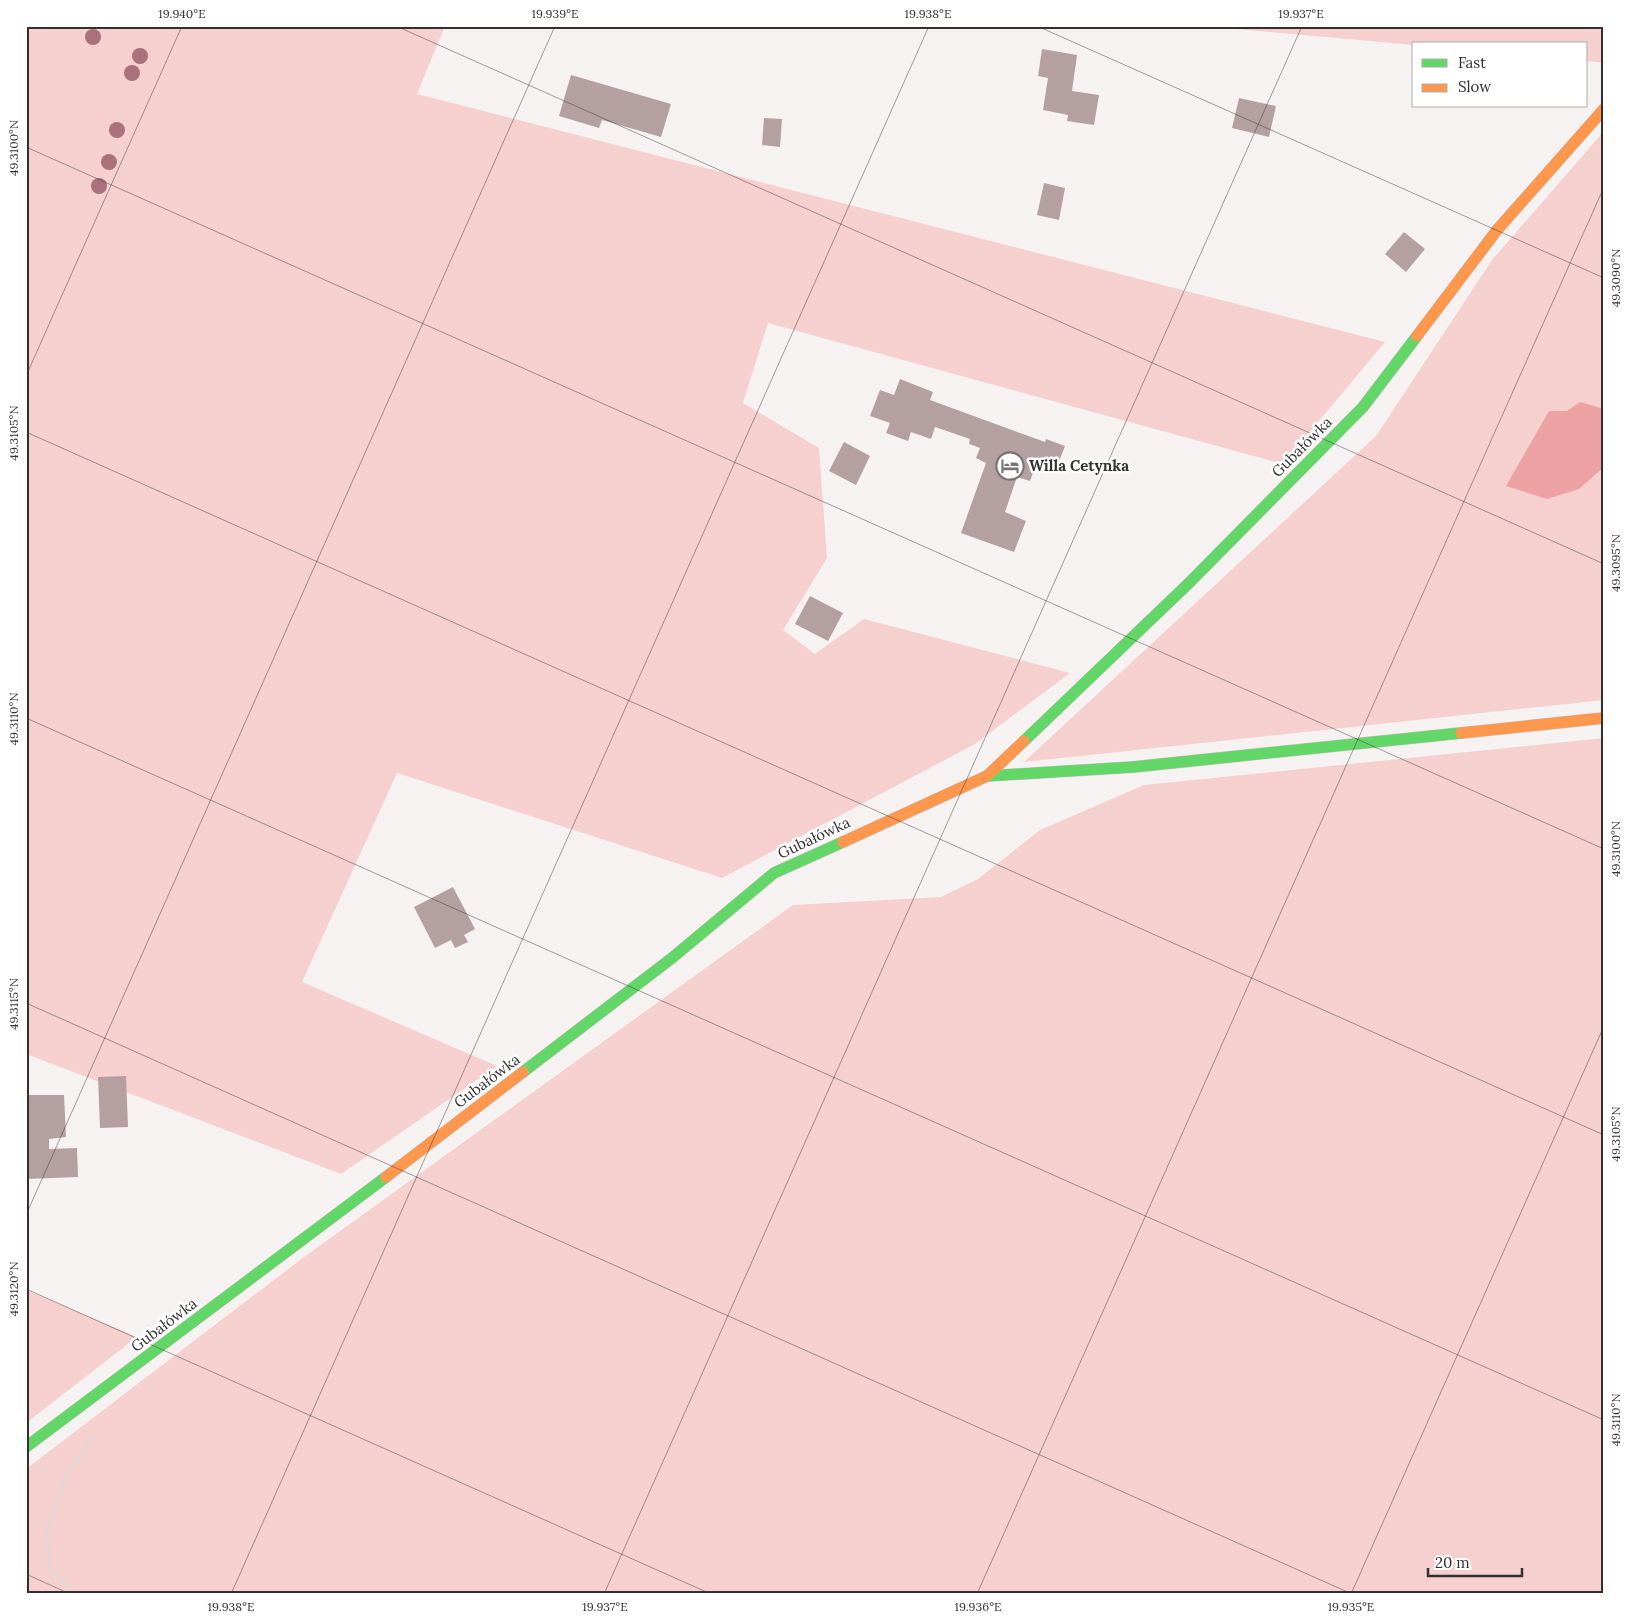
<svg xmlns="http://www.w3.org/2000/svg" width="1630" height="1620" viewBox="0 0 1630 1620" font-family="Lora,serif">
  <rect width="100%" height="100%" fill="#f7f2f2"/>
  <g fill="#f6cfcf">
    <polygon points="26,26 445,26 417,94 1385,342 1283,464 768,323 743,403 819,448 827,558 783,630 815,654 864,619 1070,673 975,744 722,878 397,773 302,982 497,1066 341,1174 26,1054"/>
    <polygon points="1203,26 1604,26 1604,63 1586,61 1586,44 1414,45"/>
    <polygon points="1604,131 1604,700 1024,762 1376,436 1492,260"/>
    <polygon points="1604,738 1604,1594 26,1594 26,1469 304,1257 793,905 941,897 978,879 1040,830 1144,785"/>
    <polygon points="26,1290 137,1337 26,1423"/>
  </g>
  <polygon fill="#eca2a3" points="1580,402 1604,409 1604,467 1579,489 1547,499 1506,486 1549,411 1567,411"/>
  <g fill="#b5a0a1">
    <polygon points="1042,49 1077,55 1072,91 1099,95 1094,125 1067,121 1068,115 1043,110 1048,78 1038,76"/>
    <polygon points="571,75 671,104 661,137 602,120 599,128 559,116"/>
    <polygon points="1239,98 1276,106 1269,137 1232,128"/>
    <polygon points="764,118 782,119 780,147 762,145"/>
    <polygon points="1044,183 1065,188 1059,220 1037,215"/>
    <polygon points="1404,232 1425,249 1406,272 1385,254"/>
    <polygon points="900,379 933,392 930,400 1045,442 1046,439 1065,446 1056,469 1037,462 1030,481 1017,477 1005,512 1026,521 1014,552 961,533 986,463 976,458 980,448 969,444 970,439 935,427 931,439 911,432 908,441 886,433 890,423 870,416 880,390 894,395"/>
    <polygon points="844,442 870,456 856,485 829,471"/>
    <polygon points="810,596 843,613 828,641 795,624"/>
    <polygon points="453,887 475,929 464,935 468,942 455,948 451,940 435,948 414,907"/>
    <polygon points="126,1076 128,1127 100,1128 98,1077"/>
    <polygon points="26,1095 64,1095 66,1137 49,1139 49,1149 77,1148 78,1177 26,1179"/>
  </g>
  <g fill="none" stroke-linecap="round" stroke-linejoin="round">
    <g stroke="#c2bfbf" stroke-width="12">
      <g id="fast">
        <polyline points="1024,741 1189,583 1363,407 1417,336"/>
        <polyline points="987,776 1133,767 1461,733"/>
        <polyline points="523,1072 672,958 774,873 843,842"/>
        <polyline points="26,1447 386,1177"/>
      </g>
    </g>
    <g stroke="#c2bfbf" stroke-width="12">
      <g id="slow">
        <polyline points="1417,336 1497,230 1604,109"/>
        <polyline points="1461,733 1604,718"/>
        <polyline points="843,842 987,776 1024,741"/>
        <polyline points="386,1177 523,1072"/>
      </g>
    </g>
    <polyline stroke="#dbdada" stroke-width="3" stroke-dasharray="5 2.5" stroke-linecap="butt" points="75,1594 50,1568 47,1532 67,1475 91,1439 91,1436"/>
    <use href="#fast" stroke="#63d668" stroke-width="11"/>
    <use href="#slow" stroke="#ff974d" stroke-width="11"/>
  </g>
  <g fill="#a9717b">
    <circle cx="93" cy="37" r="8"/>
    <circle cx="140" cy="56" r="8"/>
    <circle cx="132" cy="73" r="8"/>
    <circle cx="117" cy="130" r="8"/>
    <circle cx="109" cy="162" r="8"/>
    <circle cx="99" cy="186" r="8"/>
  </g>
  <path fill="none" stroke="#333030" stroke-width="1" stroke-opacity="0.45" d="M396,26L1604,564M1037,26L1604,278M26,147L1604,849M26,376L182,26M26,432L1604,1135M26,718L1604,1420M26,1003L1352,1594M26,1215L555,26M26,1289L711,1594M26,1574L70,1594M231,1594L929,26M604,1594L1302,26M977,1594L1604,187M1351,1594L1604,1026"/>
  <defs>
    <g id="hotel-ring" transform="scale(1.4375)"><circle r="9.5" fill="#fff" stroke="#787474" stroke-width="1.5"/><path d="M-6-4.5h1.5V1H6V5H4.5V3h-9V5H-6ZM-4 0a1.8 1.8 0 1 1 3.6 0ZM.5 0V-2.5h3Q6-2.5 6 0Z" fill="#787474"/></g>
  </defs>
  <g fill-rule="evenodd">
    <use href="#hotel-ring" x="1010" y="466"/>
  </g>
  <g text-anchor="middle" stroke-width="5" stroke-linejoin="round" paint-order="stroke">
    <g font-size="15" fill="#333030" stroke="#fff">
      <text transform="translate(1302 447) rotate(-45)" y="5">Gubałówka</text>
      <text transform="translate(814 838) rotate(-25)" y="5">Gubałówka</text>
      <text transform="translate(487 1081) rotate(-37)" y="5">Gubałówka</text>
      <text transform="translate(164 1325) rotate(-37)" y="5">Gubałówka</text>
    </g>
    <g font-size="15" font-weight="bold" fill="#333030" stroke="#fff" text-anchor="start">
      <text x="1029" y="471">Willa Cetynka</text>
    </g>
  </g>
  <rect width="1630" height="1620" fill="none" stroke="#ffffff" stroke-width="55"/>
  <rect x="1412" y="42" width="175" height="65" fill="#ffffff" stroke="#adacac"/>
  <rect x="1422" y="59" width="25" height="8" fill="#63d668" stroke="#adacac"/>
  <text x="1458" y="68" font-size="15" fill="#333030">Fast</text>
  <rect x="1422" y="84" width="25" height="8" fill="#ff974d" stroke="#adacac"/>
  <text x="1458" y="92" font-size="15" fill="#333030">Slow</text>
  <path d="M1428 1568v8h94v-8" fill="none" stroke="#333030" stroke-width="2.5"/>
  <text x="1435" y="1568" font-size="15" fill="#333030" stroke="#ffffff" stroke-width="4" paint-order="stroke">20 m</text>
  <rect x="28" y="28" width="1574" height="1564" fill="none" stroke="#333030" stroke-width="2"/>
  <g font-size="12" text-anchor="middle" fill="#333030">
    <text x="182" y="18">19.940°E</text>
    <text x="555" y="18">19.939°E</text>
    <text x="928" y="18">19.938°E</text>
    <text x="1301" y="18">19.937°E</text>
    <text transform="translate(14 148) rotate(-90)" y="4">49.3100°N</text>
    <text transform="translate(1616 278) rotate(-90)" y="4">49.3090°N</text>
    <text transform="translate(14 433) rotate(-90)" y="4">49.3105°N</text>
    <text transform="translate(1616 563) rotate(-90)" y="4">49.3095°N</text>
    <text transform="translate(14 719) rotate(-90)" y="4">49.3110°N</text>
    <text transform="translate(1616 849) rotate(-90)" y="4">49.3100°N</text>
    <text transform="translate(14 1004) rotate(-90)" y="4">49.3115°N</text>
    <text transform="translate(1616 1134) rotate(-90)" y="4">49.3105°N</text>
    <text transform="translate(14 1289) rotate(-90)" y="4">49.3120°N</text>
    <text transform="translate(1616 1420) rotate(-90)" y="4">49.3110°N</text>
    <text x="231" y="1611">19.938°E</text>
    <text x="605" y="1611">19.937°E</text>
    <text x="978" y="1611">19.936°E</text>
    <text x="1351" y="1611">19.935°E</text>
  </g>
</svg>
